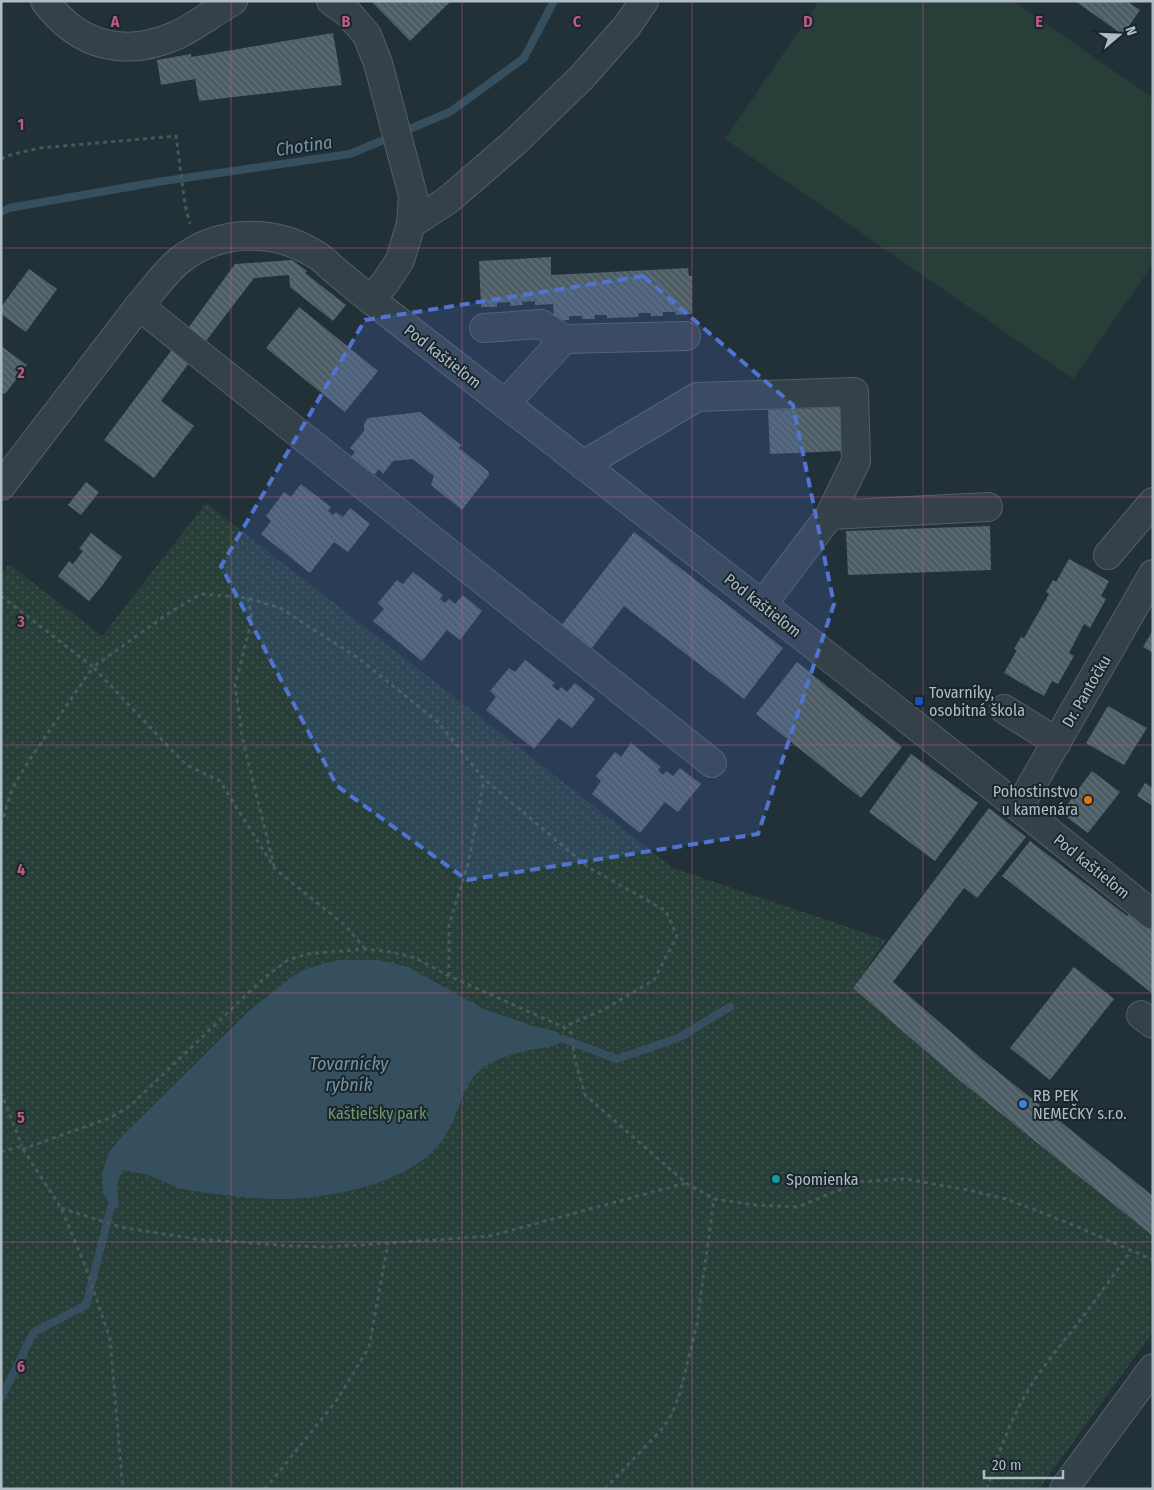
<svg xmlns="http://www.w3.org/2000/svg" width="1154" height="1490" viewBox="0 0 1154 1490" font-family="'Fira Sans Condensed',sans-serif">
  <defs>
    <pattern id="park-dots" width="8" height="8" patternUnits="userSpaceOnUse" patternTransform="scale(1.25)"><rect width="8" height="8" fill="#273e39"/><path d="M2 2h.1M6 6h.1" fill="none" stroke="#445854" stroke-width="1.8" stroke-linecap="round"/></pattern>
    <pattern id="building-back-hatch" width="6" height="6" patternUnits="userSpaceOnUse" patternTransform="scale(1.25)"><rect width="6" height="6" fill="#4d5d66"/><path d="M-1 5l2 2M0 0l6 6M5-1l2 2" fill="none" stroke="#64727a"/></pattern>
  </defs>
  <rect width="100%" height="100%" fill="#223037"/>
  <polygon fill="#273e39" points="819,1 1013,1 1153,98 1153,264 1073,379 725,139"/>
  <polygon fill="url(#park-dots)" points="206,503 673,868 886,940 853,988 958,1079 1153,1236 1153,1332 1039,1489 1,1489 1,575 9,564 102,636"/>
  <path fill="#364f5e" d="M338,960H379L408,967L484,1009L530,1025L558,1032L563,1039C561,1041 560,1043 558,1044C552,1048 542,1047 535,1049C516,1053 492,1059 477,1073C459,1091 457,1125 438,1146C402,1186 324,1200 273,1199C243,1198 212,1194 183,1189C172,1187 162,1180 151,1176C142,1173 131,1172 122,1170L117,1185L119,1208L111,1207L103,1193L102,1174L109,1152L123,1135L251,1009L289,979L305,969Z"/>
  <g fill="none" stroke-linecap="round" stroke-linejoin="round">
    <g stroke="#364f5e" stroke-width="8">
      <polyline points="1,212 9,208 157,182 350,154 450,112 524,58 554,1"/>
      <polyline points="563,1039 617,1059 678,1038 730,1007"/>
      <polyline points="1,1398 34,1332 86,1305 111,1207"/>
    </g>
  </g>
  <g fill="url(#building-back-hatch)">
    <polygon points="371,1 451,1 410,41"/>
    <polygon points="1075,1 1127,1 1140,10 1123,35"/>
    <polygon points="333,33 342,85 199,101 195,79 161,85 157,60 191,54 191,57"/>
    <polygon points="551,257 551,275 688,268 689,276 692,276 692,314 676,315 675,312 663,312 663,316 651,316 651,313 639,313 638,317 607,318 607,315 594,315 595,319 582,319 582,316 569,316 569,320 554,321 553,304 535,305 535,301 522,302 523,305 510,306 510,302 497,303 497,307 481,307 479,261"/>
    <polygon points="292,260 307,271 305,273 346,305 333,321 290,287 289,275 254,278 203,345 186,331 235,264"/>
    <polygon points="29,269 57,289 26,332 1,314 1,307"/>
    <polygon points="299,307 378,371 345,412 266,348"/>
    <polygon points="1,346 27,365 5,394 1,392"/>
    <polygon points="174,347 192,359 161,401 194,426 154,478 104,440"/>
    <polygon points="841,407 842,451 770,454 768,410"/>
    <polygon points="420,412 461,445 459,448 488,471 489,475 462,510 431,485 434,476 413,459 393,461 383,474 379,469 374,475 368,476 352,463 351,457 355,452 350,448 364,431 364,424 368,418"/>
    <polygon points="86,482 99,492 81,515 68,505"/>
    <polygon points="301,484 331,507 328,511 333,515 336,512 343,517 350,508 370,524 348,552 334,542 310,573 261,534 271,521 266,516 284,492 291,497"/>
    <polygon points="990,526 991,570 848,575 846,531"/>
    <polygon points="634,532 783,648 744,699 624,606 591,649 561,626"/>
    <polygon points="91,533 122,557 102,586 89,601 58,576 69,561 73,564 83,551 79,549"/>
    <polygon points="1069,559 1109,581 1101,596 1106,599 1090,628 1084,624 1069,653 1074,656 1058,684 1052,681 1044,696 1004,673 1017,650 1014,649 1021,637 1024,638 1049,594 1046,592 1053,580 1056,582"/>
    <polygon points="413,572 443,595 440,599 445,603 449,599 455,604 463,595 482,611 460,640 447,630 422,661 373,621 384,609 378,603 397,580 403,584"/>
    <polygon points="1153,630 1153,653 1143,647"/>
    <polygon points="525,660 555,683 552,686 558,691 561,687 567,692 575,683 595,699 572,728 559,718 534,749 486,710 496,697 490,691 509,668 515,672"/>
    <polygon points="797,662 902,747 861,798 756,714"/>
    <polygon points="1108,706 1147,728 1124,765 1086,743"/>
    <polygon points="631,743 661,767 658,770 663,775 666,771 673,776 680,768 701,784 678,812 665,802 640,833 592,794 601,781 596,776 615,752 621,757"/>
    <polygon points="911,754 978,803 935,861 869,812"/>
    <polygon points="1092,771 1120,792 1088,833 1061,813"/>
    <polygon points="1145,783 1153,788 1153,806 1137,796"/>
    <polygon points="989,808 1026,837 977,898 964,888 893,982 981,1058 1153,1196 1153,1236 958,1079 853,988"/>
    <polygon points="1030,841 1127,916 1130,913 1153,931 1153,994 1002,876"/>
    <polygon points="1074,967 1114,999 1050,1080 1010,1048"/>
  </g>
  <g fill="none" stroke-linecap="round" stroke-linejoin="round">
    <g stroke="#535f65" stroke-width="30">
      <g id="minor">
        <path d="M45,1C79,47 126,58 177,35C197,26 214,11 233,1"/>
        <polyline points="331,1 348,13 367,35 378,63 413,196 411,224"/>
        <polyline points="370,299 385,283 400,260 411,224 448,200 515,142 582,77 627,26 644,1"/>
        <polyline points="139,306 712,763"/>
        <polyline points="484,328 541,324 564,339 505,404"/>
        <polyline points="564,339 686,336"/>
        <polyline points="583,465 697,397 854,392 856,461 830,515 762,605"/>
        <path d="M1,486L139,306C152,291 164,273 180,260C218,230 272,228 313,253C320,256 326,262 331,267C344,278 357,289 370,299C632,502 894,706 1153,915"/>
        <polyline points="830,515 988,507"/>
        <polyline points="1108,555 1153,502"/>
        <polyline points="1004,709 1057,742"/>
        <polyline points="1019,807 1153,574"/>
        <polyline points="1141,1015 1153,1024"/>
        <polyline points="1064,1489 1153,1368"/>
      </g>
    </g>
    <g stroke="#455a57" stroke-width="3" stroke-dasharray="4 4" stroke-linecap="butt">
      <polyline points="1,159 13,154 40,148 176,136 185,205 190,224"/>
      <polyline points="1,596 93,667 28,762 12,789 1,825"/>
      <polyline points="248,598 252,619 235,685 243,741 274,866"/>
      <polyline points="365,949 346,926 275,869 220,781 185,764 93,667 169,613 201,594 248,598 280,608 358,658 438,722 484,779 588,867 666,911 677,936 654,980 603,1010 563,1027"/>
      <polyline points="449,976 449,925 468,864 484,780"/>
      <polyline points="1,1092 22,1146"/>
      <polyline points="23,1149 61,1208 85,1265 110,1339 123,1489"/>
      <polyline points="1,1152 22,1146 23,1149 112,1117 131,1105 264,978 288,960 307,954 365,949 391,952 415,958 449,976 563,1027 571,1033 575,1060 585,1095 686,1183 714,1199 755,1205 798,1207 858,1182 906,1179 968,1190 1006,1199 1069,1223 1153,1260"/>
      <polyline points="61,1208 120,1227 195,1239 292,1246 331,1247 490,1236 686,1183"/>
      <polyline points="265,1489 337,1400 369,1347 388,1243"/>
      <polyline points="605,1489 661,1430 671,1416 680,1393 697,1324 714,1199"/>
      <path d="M987,1489C998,1454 1011,1418 1030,1387C1045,1363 1064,1342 1081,1319C1098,1297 1114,1274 1131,1251"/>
    </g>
    <use href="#minor" stroke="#354148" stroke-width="28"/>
  </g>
  <path fill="#5074d1" fill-opacity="0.2" stroke="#5074d1" stroke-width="4" stroke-dasharray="10 6" stroke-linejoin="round" d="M643,276L793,405L834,604L758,834L467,880L337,786L221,566L365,320Z"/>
  <path fill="none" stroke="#bb5a85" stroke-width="1" stroke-opacity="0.55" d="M231,1V1489M462,1V1489M692,1V1489M923,1V1489M1,248H1153M1,497H1153M1,745H1153M1,993H1153M1,1242H1153"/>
  <rect fill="#1a4fb4" stroke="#1a262c" stroke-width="2" x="914" y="696" width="10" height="10" rx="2.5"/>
  <circle fill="#e8710a" stroke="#1a262c" stroke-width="2" cx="1088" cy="800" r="5"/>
  <circle fill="#3f7fe0" stroke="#1a262c" stroke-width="2" cx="1023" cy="1104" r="5"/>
  <circle fill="#0f9aa8" stroke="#1a262c" stroke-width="2" cx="776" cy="1179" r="5"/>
  <g text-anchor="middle" stroke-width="4" stroke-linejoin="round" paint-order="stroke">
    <g font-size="16" fill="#b0bcc4" stroke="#1a262c">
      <text transform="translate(443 356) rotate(38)" y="6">Pod kaštieľom</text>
      <text transform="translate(763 605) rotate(38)" y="6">Pod kaštieľom</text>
      <text transform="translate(1086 691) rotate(-60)" y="6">Dr. Pantočku</text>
      <text transform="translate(1092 866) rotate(39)" y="6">Pod kaštieľom</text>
    </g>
    <g font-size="16" fill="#b0bcc4" stroke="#1a262c" text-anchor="start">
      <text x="929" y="698">Tovarníky,<tspan x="929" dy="18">osobitná škola</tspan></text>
      <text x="1078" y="797" text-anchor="end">Pohostinstvo<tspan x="1078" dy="18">u kamenára</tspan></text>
      <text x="1033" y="1101">RB PEK<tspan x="1033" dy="18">NEMEČKY s.r.o.</tspan></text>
      <text x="786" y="1185">Spomienka</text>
    </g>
    <g font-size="16" fill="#709970" stroke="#1a262c">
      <text x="377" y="1119">Kaštieľsky park</text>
    </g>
    <g font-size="18" font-style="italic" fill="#7194a7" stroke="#1a262c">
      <text transform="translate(304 146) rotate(-8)" y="6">Chotina</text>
      <text x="349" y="1070">Tovarnícky<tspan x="349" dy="21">rybník</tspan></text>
    </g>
  </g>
  <g font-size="16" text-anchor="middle" font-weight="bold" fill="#bb5a85" stroke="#1a262c" stroke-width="4" stroke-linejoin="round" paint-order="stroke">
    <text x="115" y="27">A</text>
    <text x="346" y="27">B</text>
    <text x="577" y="27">C</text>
    <text x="808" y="27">D</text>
    <text x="1039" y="27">E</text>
    <text x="21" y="130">1</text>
    <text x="21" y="378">2</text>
    <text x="21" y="627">3</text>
    <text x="21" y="875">4</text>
    <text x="21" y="1123">5</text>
    <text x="21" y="1372">6</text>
  </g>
  <rect width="1154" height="1490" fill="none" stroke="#b0bcc4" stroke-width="5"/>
  <g transform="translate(1119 35) rotate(71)" stroke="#1a262c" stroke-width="4" paint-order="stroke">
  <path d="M0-4L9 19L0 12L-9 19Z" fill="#b0bcc4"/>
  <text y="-8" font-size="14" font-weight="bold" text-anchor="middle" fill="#b0bcc4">N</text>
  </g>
  <path d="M984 1470v8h79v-8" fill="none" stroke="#b0bcc4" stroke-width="2.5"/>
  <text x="992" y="1470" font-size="15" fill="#b0bcc4" stroke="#1a262c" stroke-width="4" paint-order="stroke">20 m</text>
</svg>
